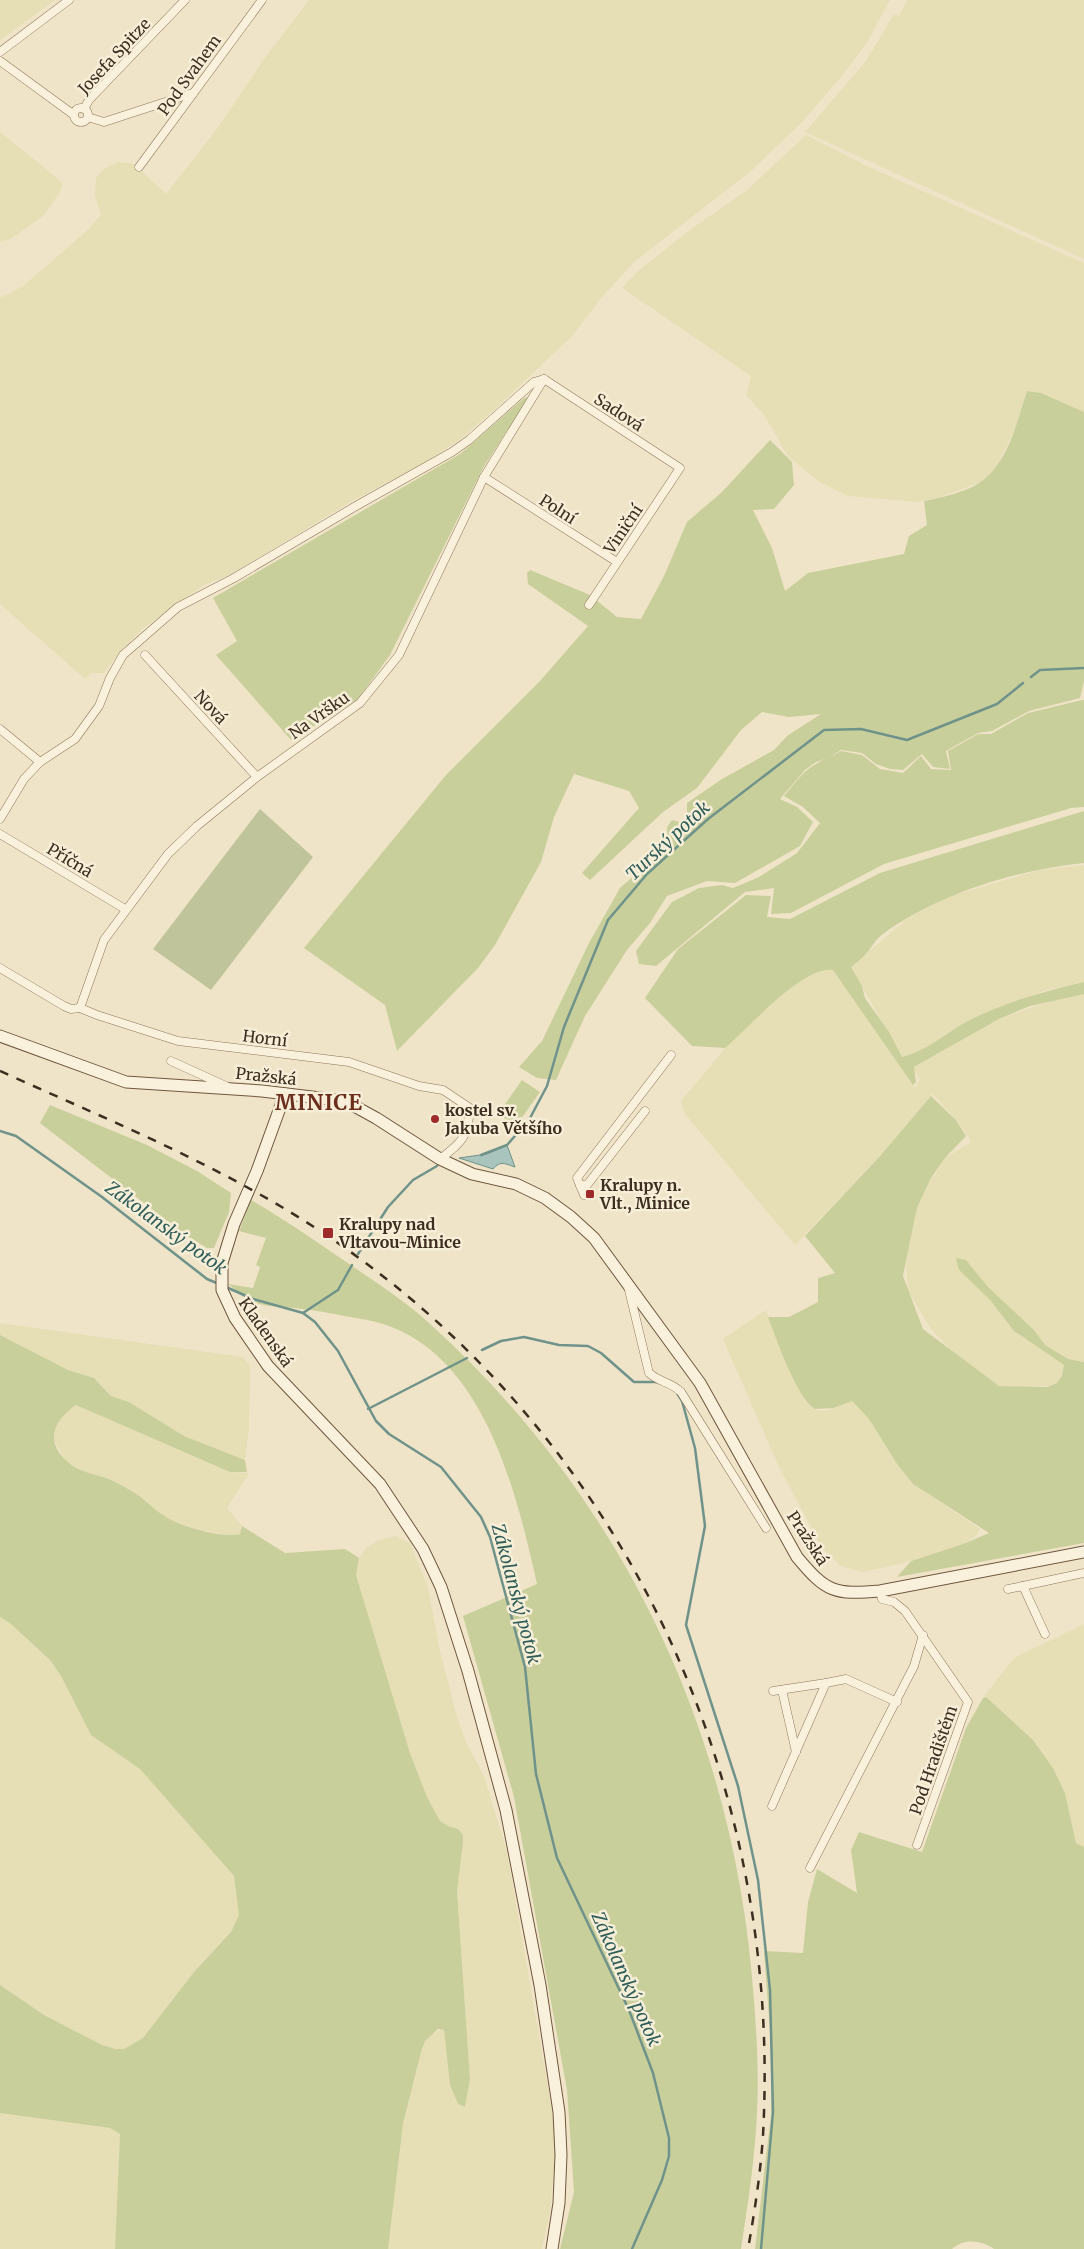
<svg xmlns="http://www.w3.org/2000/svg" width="1084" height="2249" viewBox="0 0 1084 2249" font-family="Merriweather,serif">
  <rect width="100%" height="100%" fill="#f0e4c8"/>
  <g fill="#e6deb5">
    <polygon points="0,0 55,0 0,40"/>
    <polygon points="309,0 890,0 868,41 842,76 802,122 751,171 634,262 602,297 572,336 493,411 459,440 422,464 354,500 231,574 204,585 145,627 119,652 104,673 91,673 85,679 0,604 0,298 23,286 90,228 101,214 95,196 96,178 104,169 118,162 134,164 166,194 217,129 264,59"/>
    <polygon points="907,0 1084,0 1084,259 805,132 866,61 894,14 899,16"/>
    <polygon points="0,132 63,183 60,192 43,216 12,238 0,242"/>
    <polygon points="806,135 871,168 1084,263 1084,412 1041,393 1027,391 1016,426 997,467 981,482 938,498 918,502 848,496 818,481 788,456 764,415 746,395 751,376 622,288 638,271 694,227 746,191"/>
    <polygon points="1084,865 1084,982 1047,990 970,1020 915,1054 902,1057 851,967 907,919 947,897 1039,870"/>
    <polygon points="822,970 833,970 837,974 915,1088 920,1079 913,1068 999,1019 1059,998 1084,994 1084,1362 1068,1359 1045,1345 1034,1330 988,1287 966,1260 959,1270 990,1300 1014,1331 1064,1365 1062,1376 1057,1383 1048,1386 999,1386 955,1354 931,1329 908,1291 906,1264 917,1208 929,1183 945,1158 971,1142 959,1123 933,1094 881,1155 795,1245 685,1114 681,1101 733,1039 796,983"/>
    <polygon points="766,1310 779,1346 793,1376 814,1409 824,1411 852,1401 869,1419 897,1464 913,1484 980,1529 975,1537 963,1544 903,1563 863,1572 841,1566 822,1548 779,1467 723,1339"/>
    <polygon points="0,1323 243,1357 250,1366 249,1428 245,1460 184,1436 129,1402 111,1396 94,1378 68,1370 0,1335"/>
    <polygon points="76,1405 230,1472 249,1473 227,1508 242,1526 240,1534 234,1536 196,1529 168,1519 133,1491 110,1479 86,1472 66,1461 53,1439 53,1431 62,1416"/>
    <polygon points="396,1536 410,1543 428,1587 439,1647 457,1717 466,1742 484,1776 507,1852 554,2122 556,2146 550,2212 542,2249 388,2249 403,2124 421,2052 425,2041 432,2033 444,2029 450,2085 458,2104 465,2107 470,2079 457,1891 463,1842 458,1829 448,1826 440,1821 427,1797 410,1753 356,1575 359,1558 366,1548 379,1540"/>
    <polygon points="0,1617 10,1622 50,1660 61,1676 91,1735 140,1769 234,1876 239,1915 231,1932 194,1972 143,2038 124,2049 116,2049 102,2045 44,2015 0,1985"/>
    <polygon points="1084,1624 1084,1847 1082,1847 1076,1843 1065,1793 1053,1768 1033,1740 987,1701 985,1695 1014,1658"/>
    <polygon points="0,2113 110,2128 120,2134 115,2249 0,2249"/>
  </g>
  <g fill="#c9cf9b">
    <path d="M1027,391L1041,393L1084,412V681L1080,698L1029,711L992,731L978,733L946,751L950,769L933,767L922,754L903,770L890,769L876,764L862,753L841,750L828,758L816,762L805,770L780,799L797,807L813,822L800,846L735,883L707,881L667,896L650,923L627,950L585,1016L556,1080L537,1078L519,1067L542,1041L589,943L620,888L668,846L667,827L672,820L687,824V803L722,779L774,750L787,736L821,714L789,717L762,712L741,730L697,788L663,812L590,880L582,873L639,808L629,791L574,774L554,817L541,862L495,945L478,968L397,1051L385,1005L304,948L446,775L540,681L588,626L528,584L527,573L530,570L590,595L617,617L641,619L664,576L687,522L722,492L770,440L792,462L794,485L774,509L753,510L772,548L785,591L808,573L904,554L909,536L927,525L924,501C940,498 970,491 982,481C1009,461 1017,421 1027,391Z"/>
    <polygon points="529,397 483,468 390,655 358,699 291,740 216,655 237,641 213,598 460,454 524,398"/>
    <path d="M1082,700H1084V807L1071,808L884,864L791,913L771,914L774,888L745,892L656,966L639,964L636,951L672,902L699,888L722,885L733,888L759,877L797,853L820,823L803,807L784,796C794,784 803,771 816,764C823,759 833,756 841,751L862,755L880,769L903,773L921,756L931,769L951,770L948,751L978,734H991L1028,713Z"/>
    <path d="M1084,811V863C1016,870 938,894 883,934C875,939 872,948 866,954C861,959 856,963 851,967L862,986L865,998L889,1032L902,1057C927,1051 947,1032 970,1020C1005,1002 1046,991 1084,982V994L1030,1006L999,1019L914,1067L916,1082L913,1085L833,970C803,965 748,1029 725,1048L692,1046L645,998L678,949L746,895L771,896L767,917L790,919L880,873Z"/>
    <polygon points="522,1080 540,1092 516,1126 498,1114"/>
    <path d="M931,1096L956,1120L966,1136L945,1158L931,1178L917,1208L903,1276L923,1329L999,1386L1047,1387L1057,1383L1062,1376L1064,1365L1014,1331L990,1300L959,1270L956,1258L966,1260L988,1287L1034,1330L1045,1345L1068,1359L1084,1362V1543L897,1577L911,1561L963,1544L989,1533L913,1484L897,1464L869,1419L852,1401L833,1408L815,1409C797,1399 776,1338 768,1317H789L818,1302V1278L835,1273L805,1236L881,1155Z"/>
    <polygon points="50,1105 147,1145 197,1171 231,1193 229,1212 214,1248 207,1248 186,1235 45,1127 40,1123"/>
    <path d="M251,1200C287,1221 320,1244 355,1268C380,1285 406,1302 429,1323C626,1501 736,1738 754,2001C757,2039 759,2076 757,2113C755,2158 748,2204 741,2249H560L574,2192L567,2090L514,1797L463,1616L537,1584C515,1486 480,1337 361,1319C339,1315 316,1310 293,1308C277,1307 260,1307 246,1298C239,1295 234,1288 228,1284L253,1288L260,1267L256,1265L266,1238L239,1231Z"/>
    <path d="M0,1335L68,1370L94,1378L111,1396L129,1402L184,1436L245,1460L247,1472H230L76,1405C54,1420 44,1441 67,1461C78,1472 95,1474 109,1479C116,1482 123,1486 130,1490C143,1497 153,1509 166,1517C180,1526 224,1539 240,1534L242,1526L285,1553L345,1549L359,1558L356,1575L410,1753L427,1797L440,1821L448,1826L458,1829L463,1835V1842L457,1891L470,2079L465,2107L458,2104L450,2085L444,2030L438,2029L425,2041L421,2052L403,2124L388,2249H115L120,2134L110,2128L0,2113V1985L44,2015L102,2045L116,2049H124L143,2038L194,1972L231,1932L239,1915L234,1876L140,1769L91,1735L61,1676L50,1660L10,1623L0,1617Z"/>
    <path d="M986,1697L1033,1740L1053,1768L1065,1793L1076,1843L1084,1847V2249H994C981,2240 964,2238 952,2249H755L771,2115L772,2058L764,1951L803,1953L808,1902L817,1869L857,1893L851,1850L859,1832L922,1852L966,1728L983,1698Z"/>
  </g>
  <polygon fill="#bfc49a" points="260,809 313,857 211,990 153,949"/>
  <path fill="#a9c4bc" stroke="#6f938a" d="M507,1145L515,1167C505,1164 501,1160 493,1169L459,1158L487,1154Z"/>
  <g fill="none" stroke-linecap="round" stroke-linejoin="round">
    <g stroke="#6f938a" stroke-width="2.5">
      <polyline points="1031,677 1040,670 1084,668"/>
      <polyline points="0,1131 16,1136 102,1197 207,1279 219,1284"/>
      <polyline points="481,1155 507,1145 529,1120 547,1086 564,1027 608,920 647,874 708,819 824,730 861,729 907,740 997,704 1023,683"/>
      <polyline points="358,1254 388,1207 413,1180 437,1166"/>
      <polyline points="226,1287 253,1299 303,1313 315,1322 338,1351 376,1421 389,1434 441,1467 481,1517 490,1537 525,1667 536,1774 557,1858 629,2010 653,2073 669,2138 669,2156 662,2180 632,2249"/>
      <polyline points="303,1313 338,1290 352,1265"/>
      <polyline points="482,1350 501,1341 524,1337 559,1345 588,1346 601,1353 634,1382 657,1382"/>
      <polyline points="677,1393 682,1401 695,1448 705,1526 686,1625 738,1786 758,1880 770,1990 773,2112 761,2249"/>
      <polyline points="368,1409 467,1358"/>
    </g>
    <g stroke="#8d765c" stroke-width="9">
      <g id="minor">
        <polyline points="0,52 69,0"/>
        <polyline points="0,61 74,115"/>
        <circle cx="81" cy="115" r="7"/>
        <polyline points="84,109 89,100 185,0"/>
        <polyline points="88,117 104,122 193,93"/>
        <polyline points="139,167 262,0"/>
        <polyline points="544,379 680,468 589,605"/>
        <polyline points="484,477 617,562"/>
        <polyline points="145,655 257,777"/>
        <polyline points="0,729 40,762"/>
        <polyline points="0,819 24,779 40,762 75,739 99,706 110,678 123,655 178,607 234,578 356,506 452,452 469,440 534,382 544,379"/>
        <polyline points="0,834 125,909"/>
        <path d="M0,968L64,1006L71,1009L80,1008L97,1015L178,1041L349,1062L419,1086L443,1090L470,1108C468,1136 463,1142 440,1159"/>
        <polyline points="80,1008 104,940 168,854 197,826 257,777 360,703 399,655 484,477 544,379"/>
        <polyline points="171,1061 228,1087"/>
        <polyline points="580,1185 587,1185 645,1111"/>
        <polyline points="584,1195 577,1178 671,1055"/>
        <path d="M628,1286L649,1373C662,1384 668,1380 681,1392L766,1528"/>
        <polyline points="1008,1589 1023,1586"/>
        <polyline points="880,1591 882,1599 894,1602 905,1611 968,1702 917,1845"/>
        <polyline points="1045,1634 1023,1586 1084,1573"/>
        <polyline points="782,1690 796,1752"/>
        <polyline points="773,1691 826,1683"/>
        <polyline points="772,1806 826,1683 846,1679 897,1702"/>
        <polyline points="810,1868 914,1666 923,1635"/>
      </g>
    </g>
    <g stroke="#6f573f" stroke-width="13">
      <g id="secondary">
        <path d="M0,1036L126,1082L262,1091L345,1101L376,1118L440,1159L472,1174L516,1184L545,1198L571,1217L594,1238L700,1383L797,1557C826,1592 834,1595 880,1591L1084,1552"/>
        <polyline points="285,1094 257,1171 234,1224 222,1263 222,1290 235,1318 268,1366 380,1484 423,1549 441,1587 468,1671 506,1810 540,1985 559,2112 561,2155 559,2203 552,2249"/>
      </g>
    </g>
    <use href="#minor" stroke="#faf1dc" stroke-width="8"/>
    <use href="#secondary" stroke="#faf1dc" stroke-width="11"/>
    <path stroke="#3d2e20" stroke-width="2.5" stroke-dasharray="9 9" stroke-linecap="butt" d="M0,1071C115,1123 230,1169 335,1241C620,1437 776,1768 764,2112C763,2157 756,2204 748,2249"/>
  </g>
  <g fill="#9e2a2b" stroke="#f7eed8" stroke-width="2">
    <circle cx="435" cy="1119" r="5"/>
    <rect x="585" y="1189" width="10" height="10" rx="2.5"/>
    <rect x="322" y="1227" width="12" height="12" rx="2.5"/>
  </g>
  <g text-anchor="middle" stroke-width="5" stroke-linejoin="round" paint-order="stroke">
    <g font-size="16" fill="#3d2e20" stroke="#f7eed8">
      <text transform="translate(114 56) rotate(-47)" y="6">Josefa Spitze</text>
      <text transform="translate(189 75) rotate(-54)" y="6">Pod Svahem</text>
      <text transform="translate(619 412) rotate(33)" y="6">Sadová</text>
      <text transform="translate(558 509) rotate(33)" y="6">Polní</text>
      <text transform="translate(623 529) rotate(-56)" y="6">Viniční</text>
      <text transform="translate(211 707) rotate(47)" y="6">Nová</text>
      <text transform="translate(319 715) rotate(-35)" y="6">Na Vršku</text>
      <text transform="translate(70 860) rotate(31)" y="6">Příčná</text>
      <text transform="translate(265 1038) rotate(7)" y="6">Horní</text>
      <text transform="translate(266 1076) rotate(6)" y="6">Pražská</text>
      <text transform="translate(266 1332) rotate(55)" y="6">Kladenská</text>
      <text transform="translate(808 1538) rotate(57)" y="6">Pražská</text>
      <text transform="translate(933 1760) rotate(-71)" y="6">Pod Hradištěm</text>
    </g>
    <g font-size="16" font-weight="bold" fill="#3d2e20" stroke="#f7eed8" text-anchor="start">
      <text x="445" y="1116">kostel sv.<tspan x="445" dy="18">Jakuba Většího</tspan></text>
      <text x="600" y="1191">Kralupy n.<tspan x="600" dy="18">Vlt., Minice</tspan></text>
      <text x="339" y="1230">Kralupy nad<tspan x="339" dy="18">Vltavou-Minice</tspan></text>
    </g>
    <g font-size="18" font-style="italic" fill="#2f5d5a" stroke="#f7eed8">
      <text transform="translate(668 841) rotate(-43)" y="6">Turský potok</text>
      <text transform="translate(166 1228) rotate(36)" y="6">Zákolanský potok</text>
      <text transform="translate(516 1594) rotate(75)" y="6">Zákolanský potok</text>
      <text transform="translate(626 1979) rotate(66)" y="6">Zákolanský potok</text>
    </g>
    <g font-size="21" font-weight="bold" letter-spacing="1" fill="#6b2e1e" stroke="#f7eed8">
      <text x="319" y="1110">MINICE</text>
    </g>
  </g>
</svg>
